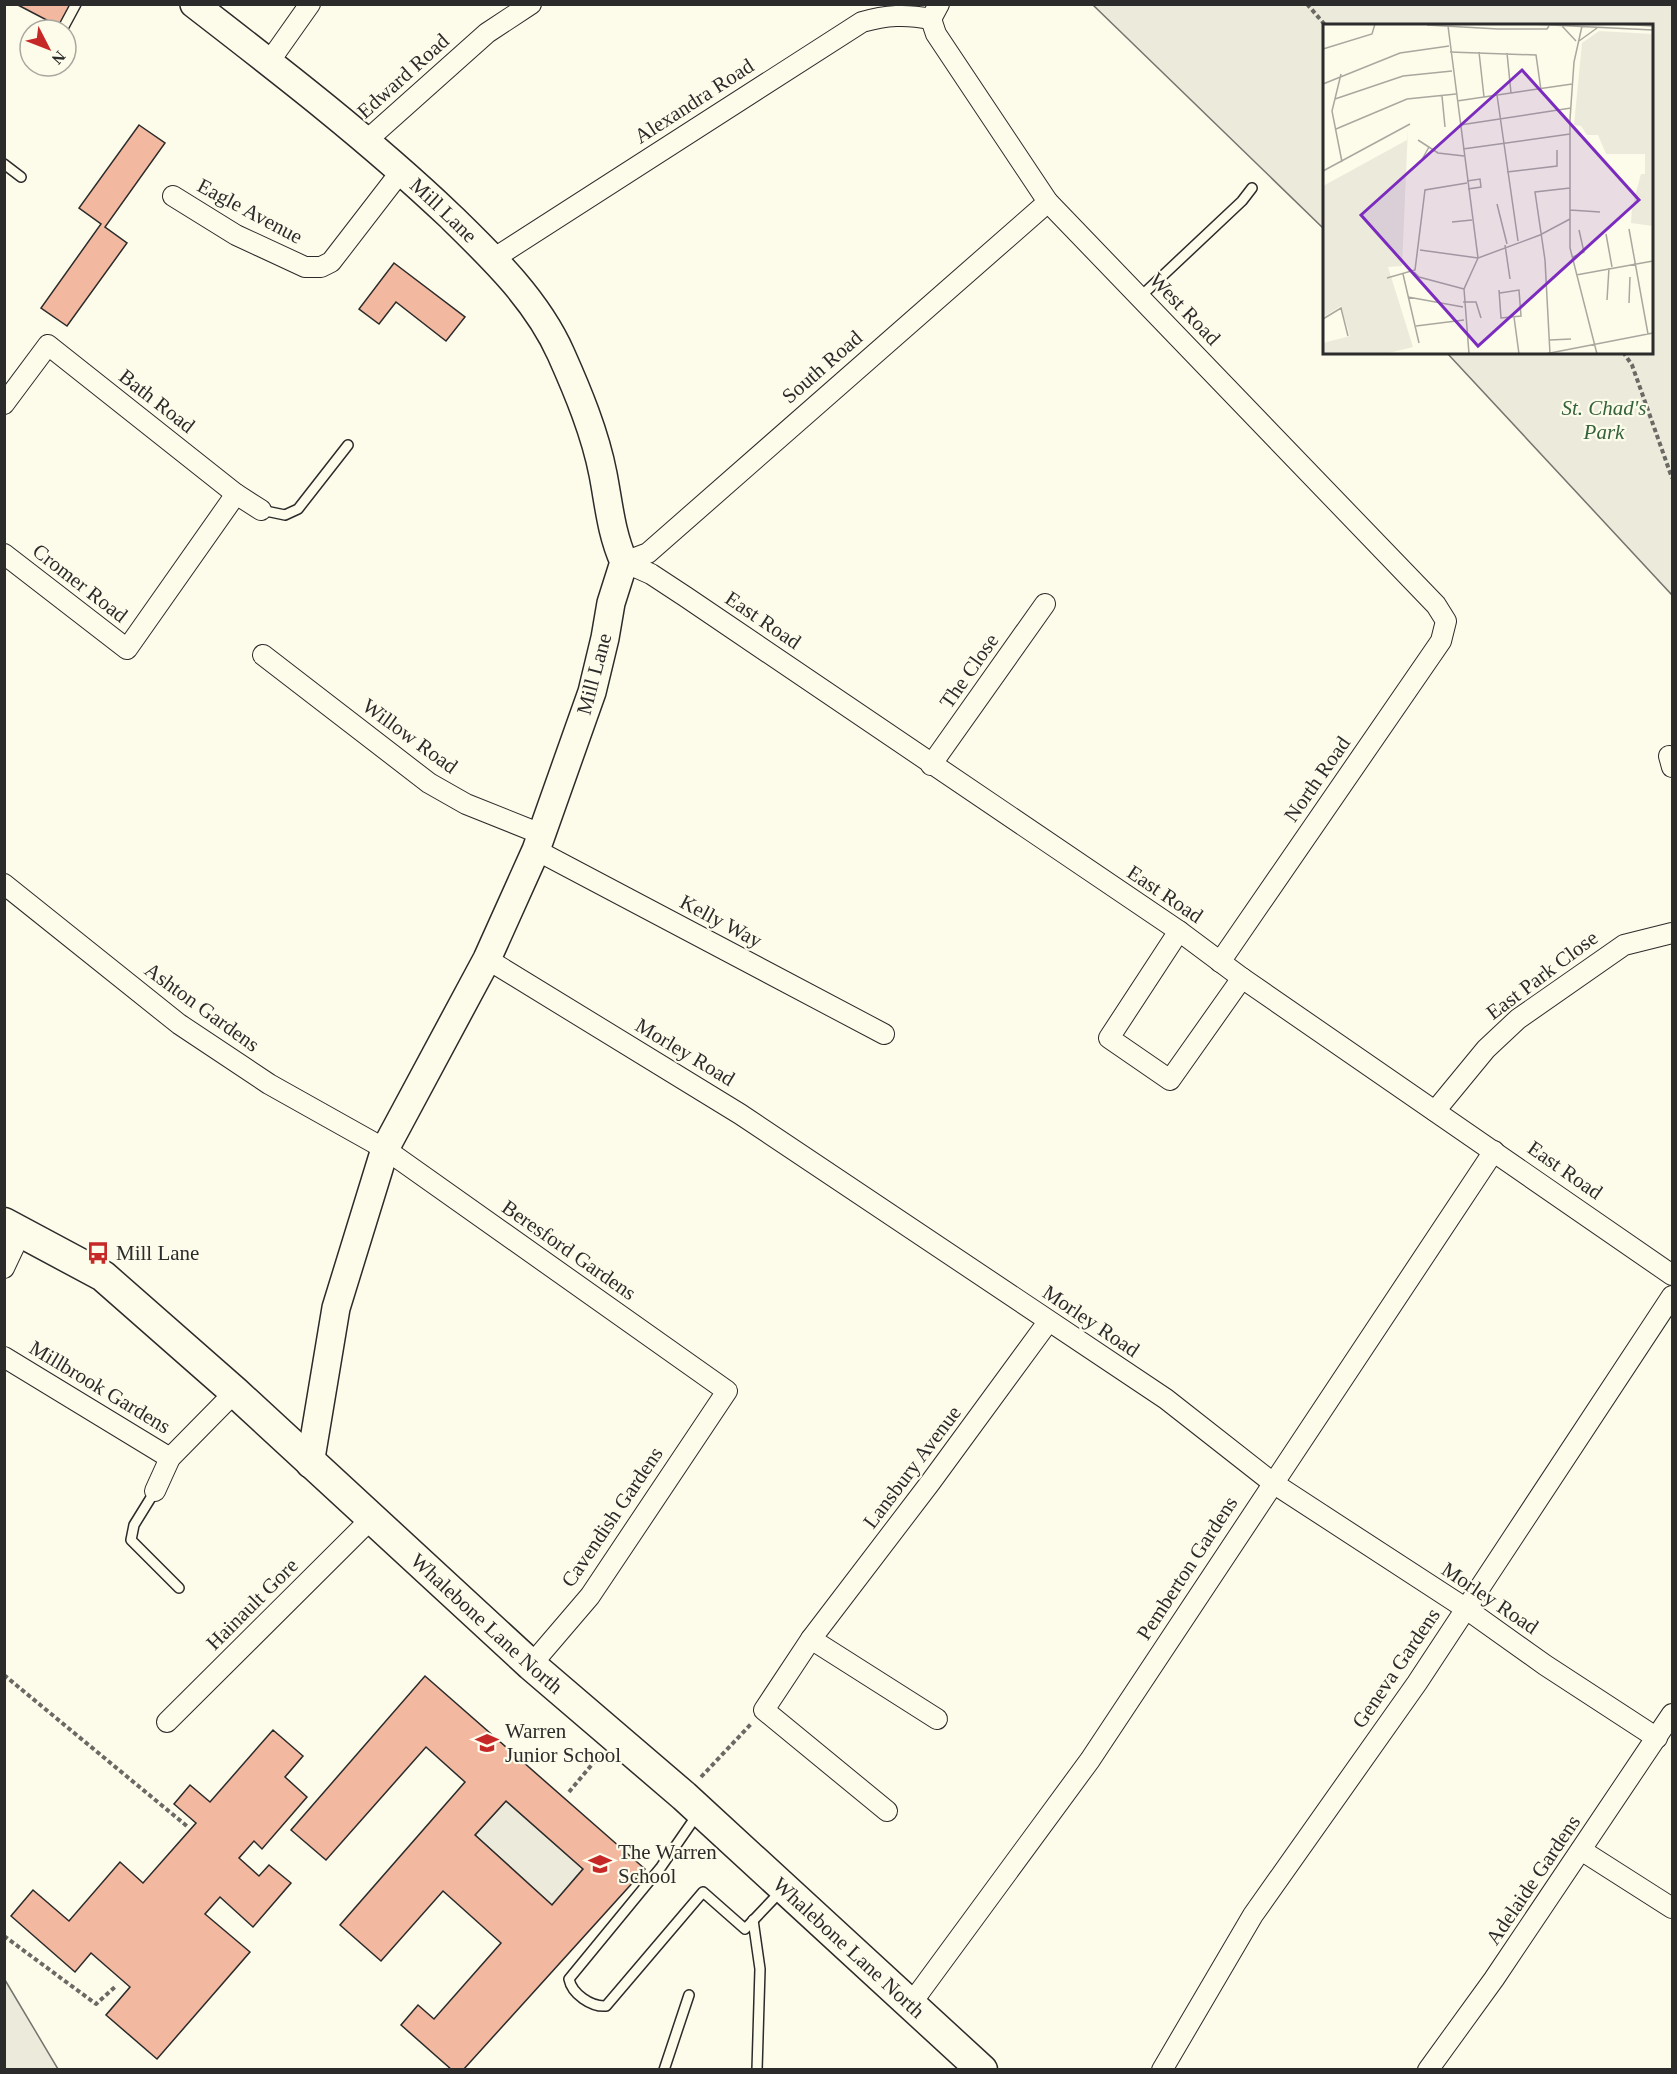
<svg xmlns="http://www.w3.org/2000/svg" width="1677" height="2074" viewBox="0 0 1677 2074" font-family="Georgia,serif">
  <rect width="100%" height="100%" fill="#fdfbea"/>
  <g fill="#ecebdb" stroke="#74746e" stroke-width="1.5">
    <polygon points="1093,5 1672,5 1672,595 1447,353 1652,352 1652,26 1324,26 1324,229"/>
    <polygon points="506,1801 583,1869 552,1905 475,1835"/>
    <polygon points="5,1980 58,2069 5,2069"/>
  </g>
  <g fill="#f2b8a0" stroke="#2b2b2b" stroke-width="1.5" fill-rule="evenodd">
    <polygon points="16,4 72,4 60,27"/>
    <polygon points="139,125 165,143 105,227 127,243 67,326 41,308 101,224 79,208"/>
    <polygon points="394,263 465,317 446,341 396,302 379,324 359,309"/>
    <path d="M425,1676L645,1869L463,2070H452L401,2025L418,2005L434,2019L501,1943L443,1891L381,1961L340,1925L465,1782L426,1747L326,1860L291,1830ZM506,1801L583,1869L552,1905L475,1835Z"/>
    <polygon points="273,1730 303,1756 285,1777 307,1797 262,1849 254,1841 239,1858 259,1876 269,1865 291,1883 253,1927 220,1897 205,1914 250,1952 157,2059 106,2015 130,1987 91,1953 75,1972 11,1916 33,1890 69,1921 120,1862 143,1883 196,1823 174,1804 190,1785 210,1802"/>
  </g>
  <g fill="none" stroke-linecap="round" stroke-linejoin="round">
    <g stroke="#2b2b2b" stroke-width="12">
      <g id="lane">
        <polyline points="62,30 76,4"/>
        <polyline points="4,164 21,177"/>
        <polyline points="1140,297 1242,201 1252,188"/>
        <polyline points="261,510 285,515 298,509 348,445"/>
        <polyline points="155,1491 134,1525 131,1540 179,1588"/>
        <path d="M697,1815L661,1867L569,1979C572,1994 591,2007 606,2006L703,1892L745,1929L782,1890"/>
        <polyline points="753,1920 760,1969 757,2070"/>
        <polyline points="664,2070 689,1995"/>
      </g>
    </g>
    <g stroke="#2b2b2b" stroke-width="22">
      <g id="street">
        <polyline points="939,4 931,19 936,34 1048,202 1436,605 1446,621 1441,641 1220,962"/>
        <polyline points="269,62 310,4"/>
        <polyline points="366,141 487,33 531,4"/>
        <polyline points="173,196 236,235 305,267 321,267 331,262 402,170"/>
        <path d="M493,259L862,22C886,15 906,14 931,19"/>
        <polyline points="4,404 48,345 236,494 261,510"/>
        <polyline points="4,554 127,649 236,494"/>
        <polyline points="624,562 651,574 686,597 1179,931 1242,978 1672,1275"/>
        <polyline points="624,562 648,553 1048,202"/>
        <polyline points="263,655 429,783 466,804 541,834"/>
        <polyline points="1669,756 1672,767"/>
        <polyline points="931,765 1045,604"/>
        <polyline points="536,850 884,1034"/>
        <polyline points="4,884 179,1024 269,1084 385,1149 727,1391 590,1596 531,1665"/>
        <polyline points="1179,931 1109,1038 1170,1080 1242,978"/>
        <polyline points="487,959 740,1114 1166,1399 1273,1483 1465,1608 1545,1665 1657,1738"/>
        <polyline points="1435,1111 1486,1049 1518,1019 1624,945 1672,933"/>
        <polyline points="4,1268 21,1232"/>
        <polyline points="4,1357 170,1458"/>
        <polyline points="155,1491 170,1458 235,1392"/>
        <polyline points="811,1639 937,1719"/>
        <polyline points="167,1722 371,1519"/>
        <polyline points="887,1811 764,1710 811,1639 930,1483 1048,1322"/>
        <polyline points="1581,1850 1672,1908"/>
        <polyline points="910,2005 1090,1760 1494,1151"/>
        <polyline points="1162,2070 1253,1915 1417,1683 1672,1296"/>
        <polyline points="1428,2070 1494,1979 1672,1714"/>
      </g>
    </g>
    <g stroke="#2b2b2b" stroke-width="30">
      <g id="secondary">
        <path id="s1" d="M194,4C282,72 370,140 450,216C492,257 537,300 561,354C578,392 595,433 603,474C609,505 611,533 624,562L611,603L605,638L592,692L536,850L487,959L385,1149L336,1308L310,1464"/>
      </g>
    </g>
    <g stroke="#2b2b2b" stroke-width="33">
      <g id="primary">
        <path id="s2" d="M4,1223L103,1276L235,1392L531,1665L684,1796L982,2070"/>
      </g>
    </g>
    <g stroke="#6a6964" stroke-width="4" stroke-dasharray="4.5 3" stroke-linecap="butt">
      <polyline points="1307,4 1326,26"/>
      <polyline points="1623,352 1632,365 1672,478"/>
      <polyline points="4,1675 188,1827"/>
      <polyline points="701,1777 751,1724"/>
      <polyline points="569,1792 599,1756"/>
      <polyline points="4,1936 96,2004 116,1986"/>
    </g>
    <use href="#lane" stroke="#fdfbea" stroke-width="9"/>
    <use href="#street" stroke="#fdfbea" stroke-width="20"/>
    <use href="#secondary" stroke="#fdfbea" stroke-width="27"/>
    <use href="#primary" stroke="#fdfbea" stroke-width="30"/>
  </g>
  <defs>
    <g id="bus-bare" transform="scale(1.8)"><path d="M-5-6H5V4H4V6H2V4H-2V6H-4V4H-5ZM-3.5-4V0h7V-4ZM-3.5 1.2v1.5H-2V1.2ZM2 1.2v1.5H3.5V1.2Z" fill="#c62828" stroke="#fdfbea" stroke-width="2.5" paint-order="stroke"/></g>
    <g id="school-bare" transform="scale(1.8)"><path d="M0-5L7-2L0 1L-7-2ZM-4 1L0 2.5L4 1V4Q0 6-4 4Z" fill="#c62828" stroke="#fdfbea" stroke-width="2.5" paint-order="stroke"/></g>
  </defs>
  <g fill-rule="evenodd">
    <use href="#bus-bare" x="98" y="1253"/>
    <use href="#school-bare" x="487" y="1743"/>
    <use href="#school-bare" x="600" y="1864"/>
  </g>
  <g text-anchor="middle" stroke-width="4.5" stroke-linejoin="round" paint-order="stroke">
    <g font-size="21" fill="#2b2b2b" stroke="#fdfbea">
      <text transform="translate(403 76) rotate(-42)" y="7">Edward Road</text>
      <text transform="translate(694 101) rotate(-33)" y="7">Alexandra Road</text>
      <text dy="7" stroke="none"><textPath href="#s1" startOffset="324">Mill Lane</textPath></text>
      <text transform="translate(250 211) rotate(28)" y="7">Eagle Avenue</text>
      <text transform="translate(1185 309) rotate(46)" y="7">West Road</text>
      <text transform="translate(822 367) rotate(-41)" y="7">South Road</text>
      <text transform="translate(157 401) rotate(38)" y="7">Bath Road</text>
      <text transform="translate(80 583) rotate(38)" y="7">Cromer Road</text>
      <text transform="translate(763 620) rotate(34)" y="7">East Road</text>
      <text transform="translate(969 671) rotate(-55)" y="7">The Close</text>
      <text transform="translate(594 674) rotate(-75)" y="7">Mill Lane</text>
      <text transform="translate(410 736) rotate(36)" y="7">Willow Road</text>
      <text transform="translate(1317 779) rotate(-55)" y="7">North Road</text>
      <text transform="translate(1165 894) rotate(34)" y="7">East Road</text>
      <text transform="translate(721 921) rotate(28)" y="7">Kelly Way</text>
      <text transform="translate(1542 975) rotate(-37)" y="7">East Park Close</text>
      <text transform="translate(202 1007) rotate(36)" y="7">Ashton Gardens</text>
      <text transform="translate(685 1052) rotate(31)" y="7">Morley Road</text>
      <text transform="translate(1565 1170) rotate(35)" y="7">East Road</text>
      <text transform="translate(569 1250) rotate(35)" y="7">Beresford Gardens</text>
      <text transform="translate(1091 1321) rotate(34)" y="7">Morley Road</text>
      <text transform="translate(100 1387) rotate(31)" y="7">Millbrook Gardens</text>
      <text transform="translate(912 1467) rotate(-53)" y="7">Lansbury Avenue</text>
      <text transform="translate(612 1517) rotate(-56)" y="7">Cavendish Gardens</text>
      <text transform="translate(1187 1568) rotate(-57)" y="7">Pemberton Gardens</text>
      <text transform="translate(1490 1598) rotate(34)" y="7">Morley Road</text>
      <text transform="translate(252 1604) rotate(-45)" y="7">Hainault Gore</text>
      <text dy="7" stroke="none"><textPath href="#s2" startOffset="630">Whalebone Lane North</textPath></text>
      <text transform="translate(1396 1668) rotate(-56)" y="7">Geneva Gardens</text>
      <text transform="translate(1533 1880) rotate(-56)" y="7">Adelaide Gardens</text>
      <text dy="7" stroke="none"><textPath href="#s2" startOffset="1116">Whalebone Lane North</textPath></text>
    </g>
    <g font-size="21" font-style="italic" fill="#34623c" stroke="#fdfbea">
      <text x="1604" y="415">St. Chad's<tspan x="1604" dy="24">Park</tspan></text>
    </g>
    <g font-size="21" fill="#2b2b2b" stroke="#fdfbea" text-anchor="start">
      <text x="116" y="1260">Mill Lane</text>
      <text x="505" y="1738">Warren<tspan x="505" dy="24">Junior School</tspan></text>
      <text x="618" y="1859">The Warren<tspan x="618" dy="24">School</tspan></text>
    </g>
  </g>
  <g transform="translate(1323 24)">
    <rect width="330" height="330" fill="#fdfbea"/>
    <path d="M276,7L330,10V202L308,199L309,183L318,150H322V130H283L275,111H264L258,102L251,101L259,19ZM85,104L79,242L65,243L90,323L62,330H0V319L27,312L18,282L2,292L0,288V162L84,116Z" fill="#ecebdb"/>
    <path fill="none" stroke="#a9a89e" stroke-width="1.5" d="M80,0H101M208,0L330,6M295,0L330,2M104,1L175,5H224L226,2M125,2L155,234M239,2L253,17M259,2L251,38L247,95V224L274,330M256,17L274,4M0,25L49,10L52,0M127,28L213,31L218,66M156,28L161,73M184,29L188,69M18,50L9,87L19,138M0,60L77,29L126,22M174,71L195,217M119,72L122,103M12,75L80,52L129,47M134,77L249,60M137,101L248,84M13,105L84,75L133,70M95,116L115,129L141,132M140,125L247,110M97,139L106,123M0,147L87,100M184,148L234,142V126M144,157L157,155L158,163L145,165M174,180L184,220M247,186L277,188M129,198L149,196M306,205L325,310M283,210L289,243M182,221L187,255M97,226L155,234M250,233L261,228L256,206M91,248L96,253L141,265M80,250L96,319M253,251L330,237M64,254L92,246L102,166L144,159M176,266L178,294L198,292L196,266L177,269M85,273L140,283M284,276L286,244M140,278H153L158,294M306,279L307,253M191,293L196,330M0,295L18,284L25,312M93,302L141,296M227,316L248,315M146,330L141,265L155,234L217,211L247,195M222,330L330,309M227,330L222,236L212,168L247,164"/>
    <path fill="#7b2cbf" fill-opacity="0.15" stroke="#7b2cbf" stroke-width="3" d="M199,46L316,176L155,322L38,191Z"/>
    <rect width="330" height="330" fill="none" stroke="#2b2b2b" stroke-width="3"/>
  </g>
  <rect width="1677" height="2074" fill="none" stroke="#2b2b2b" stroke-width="12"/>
  <g transform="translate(48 48) rotate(132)"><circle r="28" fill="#fdfbea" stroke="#a9a89e" stroke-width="1.5"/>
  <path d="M0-4.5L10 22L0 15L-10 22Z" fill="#c62828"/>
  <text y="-9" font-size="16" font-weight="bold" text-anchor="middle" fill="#2b2b2b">N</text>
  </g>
</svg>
